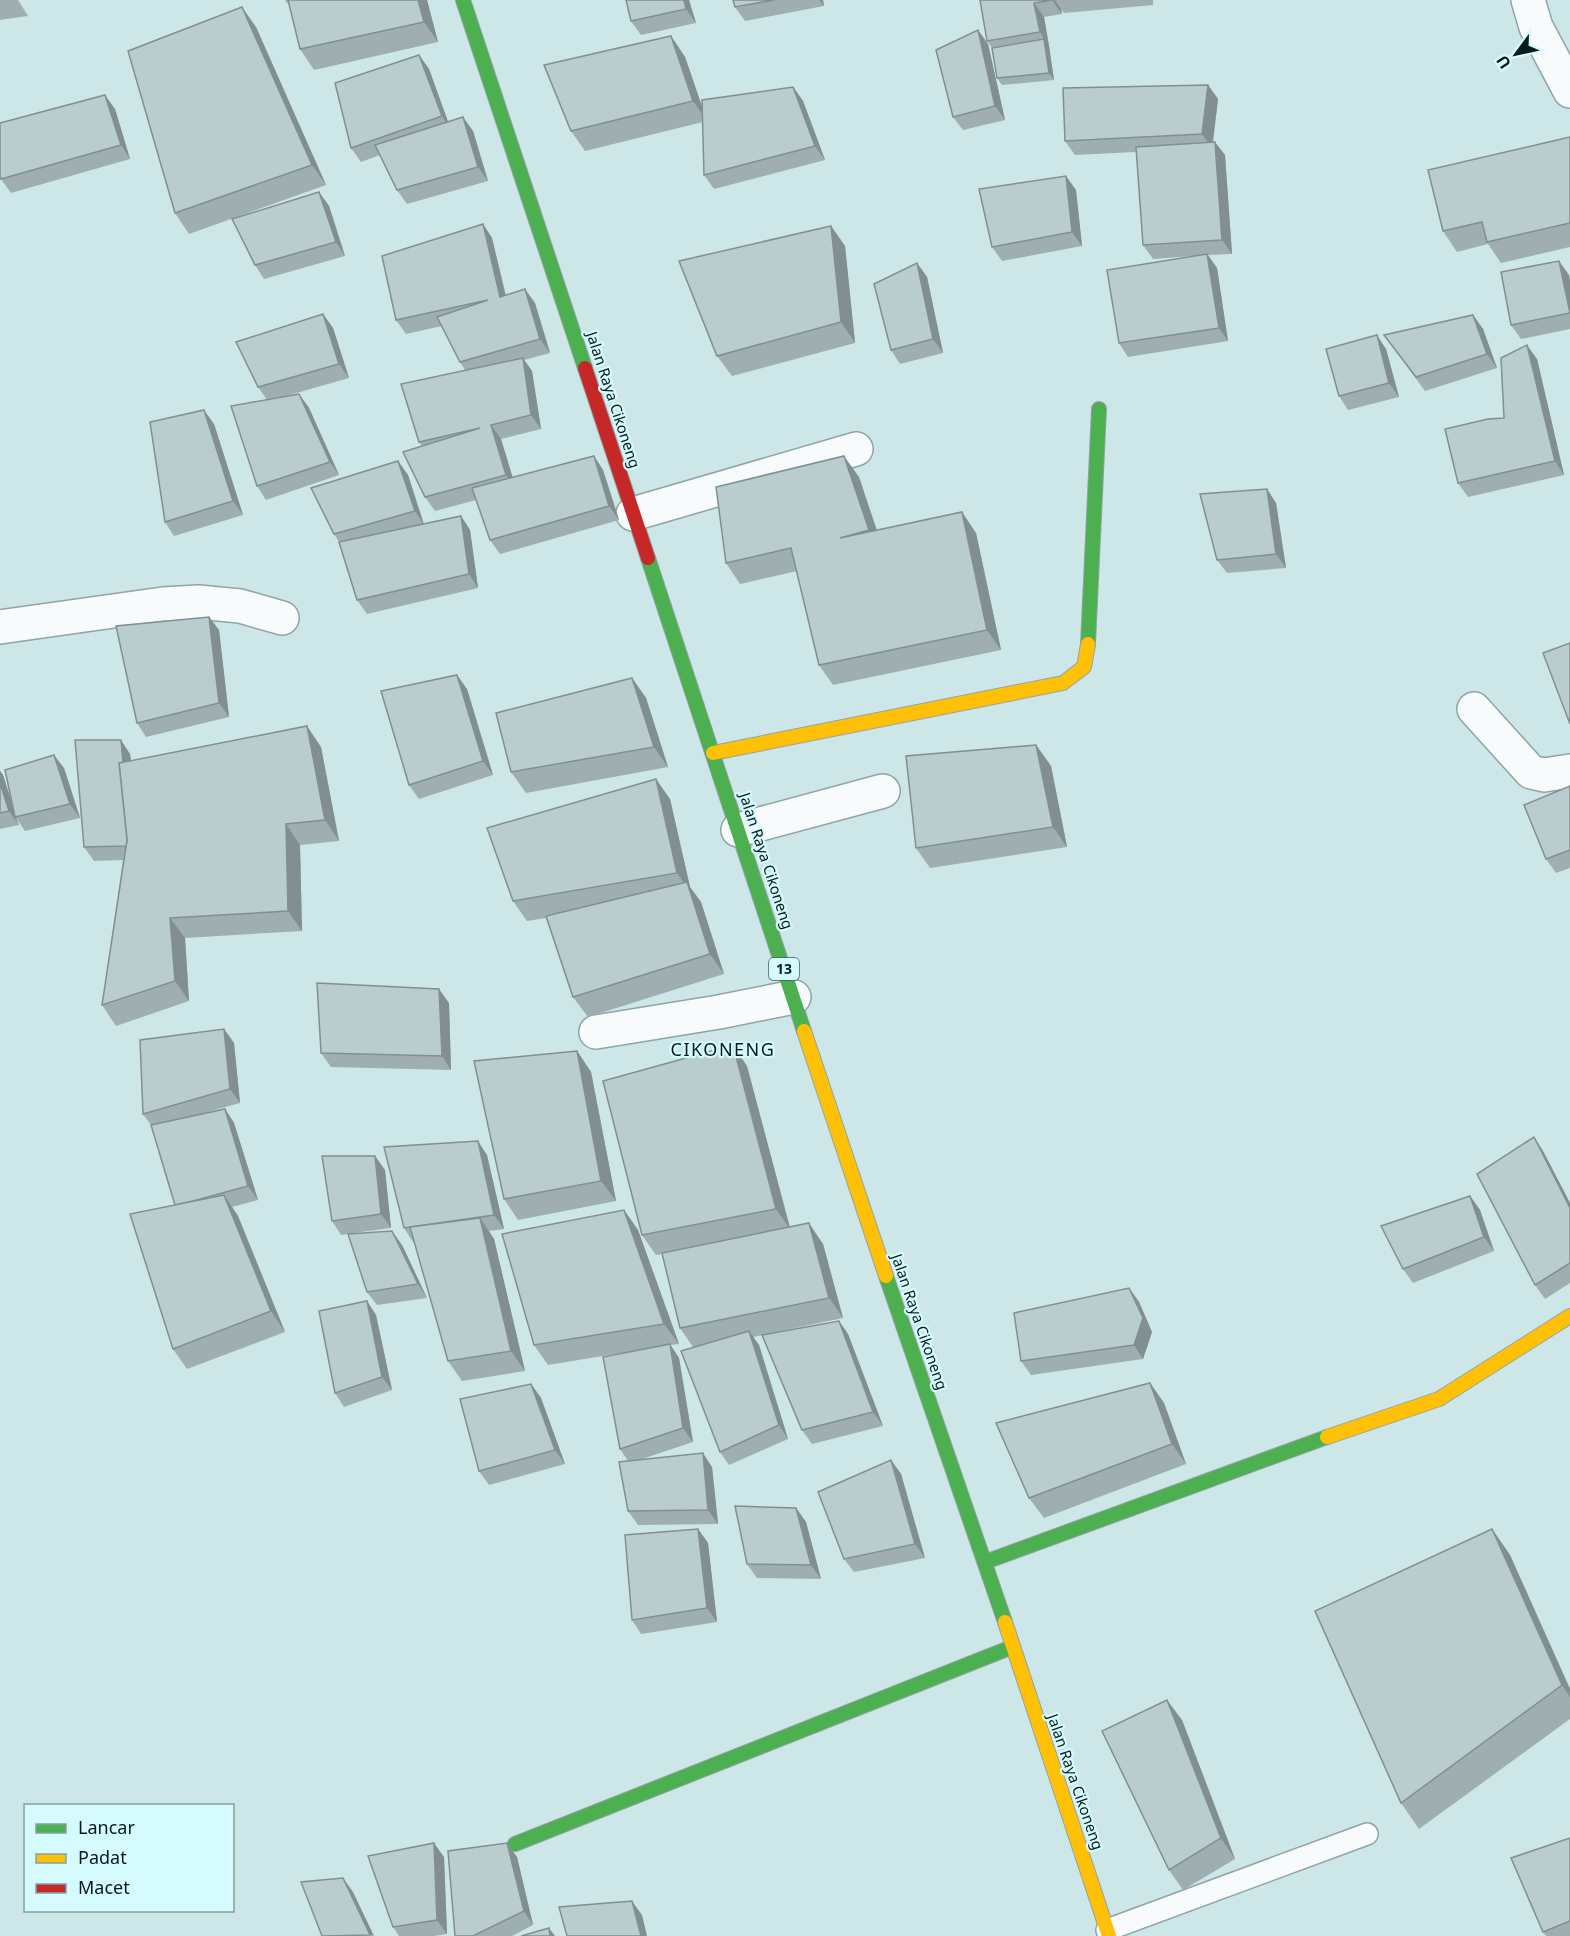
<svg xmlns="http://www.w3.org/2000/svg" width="1570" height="1936" viewBox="0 0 1570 1936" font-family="'Noto Sans',sans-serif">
  <rect width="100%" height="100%" fill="#cde6e8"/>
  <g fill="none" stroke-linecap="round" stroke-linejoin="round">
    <g stroke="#90a4a5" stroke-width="24">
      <polyline id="lane" points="1107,1930 1367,1834"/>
    </g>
    <g stroke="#90a4a5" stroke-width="36">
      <g id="street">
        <polyline points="1528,0 1536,27 1570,91"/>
        <polyline points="633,514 856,449"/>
        <polyline points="0,627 163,604 198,602 240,606 282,618"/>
        <polyline points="1474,709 1531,772 1544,775 1570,771"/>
        <polyline points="738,830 883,791"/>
        <polyline points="596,1032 719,1012 794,997"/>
      </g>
    </g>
    <g stroke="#90a4a5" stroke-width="16">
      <g id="fast">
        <polyline points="463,0 585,368"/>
        <polyline points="648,558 804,1031"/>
        <polyline points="1088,644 1099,409"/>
        <polyline points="886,1276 1005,1622"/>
        <polyline points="985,1562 1327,1437"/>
        <polyline points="515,1844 1012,1647"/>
      </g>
    </g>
    <g stroke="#90a4a5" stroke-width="16">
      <g id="slow">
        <polyline points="713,753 1063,683 1084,667 1088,644"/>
        <polyline points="804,1031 886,1276"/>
        <polyline points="1327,1437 1439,1399 1570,1316"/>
        <polyline points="1005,1622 1109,1936"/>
      </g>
    </g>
    <g stroke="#90a4a5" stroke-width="16">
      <polyline id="jam" points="585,368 648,558"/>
    </g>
    <use href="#lane" stroke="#f8fbfc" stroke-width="21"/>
    <use href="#street" stroke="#f8fbfc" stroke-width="33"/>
    <use href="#fast" stroke="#4caf50" stroke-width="14"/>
    <use href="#slow" stroke="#ffc107" stroke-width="14"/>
    <use href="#jam" stroke="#c62828" stroke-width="14"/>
  </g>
  <g fill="#9fafb1">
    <polygon points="0,0 18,0 28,16 0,20"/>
    <polygon points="285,0 427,0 438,42 314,70 300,49 289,4 288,4"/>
    <polygon points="626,0 689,0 696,23 641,35 631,21"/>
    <polygon points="733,0 823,0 824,6 745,21 735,7"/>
    <polygon points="980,0 1153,0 1153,5 1064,13 1061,9 1062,14 1044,17 1049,46 1054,80 1002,85 997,78 992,48 987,41"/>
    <polygon points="256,27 326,185 189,234 175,213"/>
    <polygon points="978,30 988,44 1005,120 963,130 953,117"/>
    <polygon points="671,36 685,57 702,107 793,87 803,101 825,160 714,189 704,175 703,122 585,151 571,131"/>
    <polygon points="419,55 429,69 448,122 473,131 488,181 407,204 397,190 380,155 361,162 351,148"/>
    <polygon points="1208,85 1218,99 1213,142 1225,155 1232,254 1208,255 1217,268 1228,341 1128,357 1119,343 1195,256 1153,259 1143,245 1136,152 1075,155 1065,141"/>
    <polygon points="115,109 130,159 11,193 1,179"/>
    <polygon points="1570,137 1570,247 1501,263 1488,244 1457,252 1443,231"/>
    <polygon points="1076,190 1082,246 1002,261 992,247"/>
    <polygon points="319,192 329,206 345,256 264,279 255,265"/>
    <polygon points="483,224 492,238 506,295 535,303 550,353 524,360 532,371 541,429 501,439 513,478 594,456 603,470 619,520 500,554 490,540 476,500 435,511 425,497 422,446 419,442 465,370 460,362 442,326 406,334 396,320"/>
    <polygon points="831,226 845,246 855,343 732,376 717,356"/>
    <polygon points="917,263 927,277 943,353 900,364 891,350"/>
    <polygon points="1569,275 1570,281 1570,329 1521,339 1511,325"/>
    <polygon points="323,314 333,328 349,378 279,398 299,394 309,408 339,475 266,500 257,486 267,400 258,387"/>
    <polygon points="1473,315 1483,329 1497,368 1425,391 1384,335"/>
    <polygon points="1386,349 1399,397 1348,410 1339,396"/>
    <polygon points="1537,359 1564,475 1468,497 1458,483 1504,418"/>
    <polygon points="214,424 243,515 174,536 165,522"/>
    <polygon points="398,461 408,475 424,524 461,516 470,530 478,588 367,614 357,600 339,542 334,534"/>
    <polygon points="859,477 877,530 976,533 1001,650 833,685 819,665 797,571 740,584 726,563"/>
    <polygon points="1267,489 1276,503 1286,568 1227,573 1217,560"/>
    <polygon points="209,617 219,630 229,717 146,737 137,723"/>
    <polygon points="632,678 646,698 668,767 526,793 511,772"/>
    <polygon points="467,689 493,775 419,799 409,785"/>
    <polygon points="1036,745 1051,766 1067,847 930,868 916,848"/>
    <polygon points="321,747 339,841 300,845 302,931 185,938 189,1001 116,1026 102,1005 123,860 94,861 84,847 130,754 131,761"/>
    <polygon points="64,768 80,818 25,831 17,819 19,825 0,829 0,771 3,775 14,809"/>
    <polygon points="1570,786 1570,868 1556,873 1546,859"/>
    <polygon points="670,799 690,887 701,902 724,974 588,1017 573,997 546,918 527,921 513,901"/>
    <polygon points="449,1003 451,1070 331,1067 321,1053"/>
    <polygon points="224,1029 234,1043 240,1103 200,1114 225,1109 234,1123 258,1200 232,1207 238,1216 285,1332 187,1369 173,1349 175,1205 151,1125 143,1114"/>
    <polygon points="577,1051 591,1072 616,1201 518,1220 504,1199"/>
    <polygon points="747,1066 790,1227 823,1244 843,1318 753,1337 759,1345 788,1439 729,1465 720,1452 693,1347 680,1328 662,1254 656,1255 642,1235"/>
    <polygon points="1534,1137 1543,1151 1570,1203 1570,1283 1545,1299 1535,1285"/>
    <polygon points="487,1155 504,1229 489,1231 494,1239 525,1371 462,1381 448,1361 414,1242 413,1242 404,1228"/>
    <polygon points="375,1156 385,1170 391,1228 353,1233 402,1245 427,1298 377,1305 367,1292 348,1234 341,1235 332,1221"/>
    <polygon points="1470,1196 1480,1210 1494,1251 1413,1283 1403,1269"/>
    <polygon points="624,1210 638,1230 679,1344 670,1345 679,1358 693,1442 639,1460 712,1467 718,1524 638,1525 628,1511 628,1461 620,1449 621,1353 548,1365 534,1345"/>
    <polygon points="1129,1288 1139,1302 1152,1332 1143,1359 1031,1375 1021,1361"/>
    <polygon points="367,1301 376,1315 392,1390 344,1407 335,1393"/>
    <polygon points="839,1321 848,1334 883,1426 812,1444 802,1430"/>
    <polygon points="1150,1383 1164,1403 1186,1464 1044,1518 1029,1498"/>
    <polygon points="531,1384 541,1398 565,1464 489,1485 479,1471"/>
    <polygon points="891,1460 901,1474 925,1558 854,1572 844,1559"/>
    <polygon points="796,1508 806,1522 821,1579 757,1578 747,1564"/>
    <polygon points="698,1529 708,1543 717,1622 641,1634 632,1620"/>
    <polygon points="1492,1529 1510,1555 1570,1689 1570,1719 1419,1829 1401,1803"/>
    <polygon points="1182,1720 1235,1859 1183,1890 1169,1870"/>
    <polygon points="1570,1838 1570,1936 1546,1936 1543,1932"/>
    <polygon points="507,1843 517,1857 533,1925 512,1936 455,1936"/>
    <polygon points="444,1857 447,1934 434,1936 399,1936 393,1927"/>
  </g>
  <g fill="#828f90">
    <polygon points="418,0 427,0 438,42 424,22"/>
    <polygon points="684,0 689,0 696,23 686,9"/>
    <polygon points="819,0 823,0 824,6"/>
    <polygon points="1052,0 1055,0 1061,9 1062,14"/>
    <polygon points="1034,3 1044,17 1049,46 1054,80 1049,73 1044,39 1040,32"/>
    <polygon points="242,7 256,27 326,185 312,165"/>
    <polygon points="978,30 988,44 1005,120 995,106"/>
    <polygon points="671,36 685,57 707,121 693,101"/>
    <polygon points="419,55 429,69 451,130 442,116"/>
    <polygon points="1208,85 1218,99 1212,148 1202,134"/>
    <polygon points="793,87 803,101 825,160 815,146"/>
    <polygon points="105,95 115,109 130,159 121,145"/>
    <polygon points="463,117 473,131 488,181 478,167"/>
    <polygon points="1215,142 1225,155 1232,254 1222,240"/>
    <polygon points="1066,176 1076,190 1082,246 1072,232"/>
    <polygon points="319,192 329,206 345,256 336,242"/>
    <polygon points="483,224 492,238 509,311 500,297"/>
    <polygon points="831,226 845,246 855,343 841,322"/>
    <polygon points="1207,254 1217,268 1228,341 1219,328"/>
    <polygon points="1559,261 1569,275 1570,281 1570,313"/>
    <polygon points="917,263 927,277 943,353 933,339"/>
    <polygon points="525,289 535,303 550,353 540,339"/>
    <polygon points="323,314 333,328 349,378 339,364"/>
    <polygon points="1473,315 1483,329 1497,368 1487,354"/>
    <polygon points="1377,335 1386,349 1399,397 1389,383"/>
    <polygon points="1527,345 1537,359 1564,475 1555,461"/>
    <polygon points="523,358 532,371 541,429 531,415"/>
    <polygon points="299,394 309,408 339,475 330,462"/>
    <polygon points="204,410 214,424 243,515 233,501"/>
    <polygon points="491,425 501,439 516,489 506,475"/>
    <polygon points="594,456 603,470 619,520 609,506"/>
    <polygon points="844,456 859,477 883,550 869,530"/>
    <polygon points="398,461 408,475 424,525 415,511"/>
    <polygon points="1267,489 1276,503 1286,568 1276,554"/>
    <polygon points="962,512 976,533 1001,650 987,630"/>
    <polygon points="461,516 470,530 478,588 469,574"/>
    <polygon points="209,617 219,630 229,717 219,703"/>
    <polygon points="457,675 467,689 493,775 483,761"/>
    <polygon points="632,678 646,698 668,767 654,747"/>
    <polygon points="307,726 321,747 339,841 325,820"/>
    <polygon points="121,740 130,754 141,860 131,846"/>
    <polygon points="1036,745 1051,766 1067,847 1053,827"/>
    <polygon points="54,755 64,768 80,818 70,804"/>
    <polygon points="0,771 3,775 16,816 15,817 19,825 9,811 0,783"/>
    <polygon points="656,779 670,799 690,887 701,902 724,974 710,954 689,890 677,873"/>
    <polygon points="286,824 300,845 302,931 288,911"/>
    <polygon points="170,918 185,938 189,1001 175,981"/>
    <polygon points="439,989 449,1003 451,1070 442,1056"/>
    <polygon points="224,1029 234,1043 240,1103 230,1089"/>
    <polygon points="733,1045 747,1066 790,1229 776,1209"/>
    <polygon points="577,1051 591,1072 616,1201 601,1181"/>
    <polygon points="225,1109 234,1123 258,1200 248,1186"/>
    <polygon points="1534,1137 1543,1151 1570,1203 1570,1208"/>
    <polygon points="478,1141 487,1155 504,1229 494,1215"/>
    <polygon points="375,1156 385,1170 391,1228 381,1214"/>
    <polygon points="224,1195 238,1216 285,1332 271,1311"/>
    <polygon points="1470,1196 1480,1210 1494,1251 1484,1237"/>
    <polygon points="624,1210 638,1230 679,1344 664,1324"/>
    <polygon points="480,1218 494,1239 525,1371 511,1351"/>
    <polygon points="809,1223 823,1244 843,1318 829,1298"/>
    <polygon points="392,1231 402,1245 427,1298 418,1284"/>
    <polygon points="1129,1288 1139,1302 1152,1332 1143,1359 1134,1345"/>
    <polygon points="367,1301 376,1315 392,1390 382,1377"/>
    <polygon points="839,1321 848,1334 883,1426 873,1412"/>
    <polygon points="749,1331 759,1345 788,1439 779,1425"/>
    <polygon points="670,1344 679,1358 693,1442 683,1428"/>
    <polygon points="1150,1383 1164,1403 1186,1464 1172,1444"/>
    <polygon points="531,1384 541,1398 565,1464 555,1450"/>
    <polygon points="703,1453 712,1467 718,1524 708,1510"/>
    <polygon points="891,1460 901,1474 925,1558 915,1544"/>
    <polygon points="796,1508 806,1522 821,1579 811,1565"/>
    <polygon points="698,1529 708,1543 717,1622 707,1608"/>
    <polygon points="1492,1529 1510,1555 1570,1689 1570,1697 1562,1685"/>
    <polygon points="1167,1700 1182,1720 1235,1859 1221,1838"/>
    <polygon points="434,1843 444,1857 447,1934 437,1920"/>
    <polygon points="507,1843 517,1857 533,1925 524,1911"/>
    <polygon points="343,1878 353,1892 374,1936 370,1935"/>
    <polygon points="632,1901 642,1915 647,1936 641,1936"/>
    <polygon points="549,1928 555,1936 550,1936"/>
  </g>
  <g fill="#b9ccce" stroke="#828f90" stroke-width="1.5">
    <polygon points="288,0 418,0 424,22 300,49"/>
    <polygon points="626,0 684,0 686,9 631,21"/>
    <polygon points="733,0 774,0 735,7"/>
    <polygon points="980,0 1052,0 1034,3 1040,32 987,41"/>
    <polygon points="242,7 312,165 175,213 128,51"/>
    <polygon points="978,30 995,106 953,117 936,50"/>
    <polygon points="671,36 693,101 571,131 544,65"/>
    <polygon points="1044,39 1049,73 997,78 992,48"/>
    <polygon points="419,55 442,116 351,148 335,83"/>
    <polygon points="1208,85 1202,134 1065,141 1063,88"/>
    <polygon points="793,87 815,146 704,175 702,100"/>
    <polygon points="105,95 121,145 1,179 0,176 0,123"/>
    <polygon points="463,117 478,167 397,190 375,145"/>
    <polygon points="1570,137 1570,223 1487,242 1482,222 1443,231 1428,170"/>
    <polygon points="1215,142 1222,240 1143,245 1136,147"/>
    <polygon points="1066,176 1072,232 992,247 979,189"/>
    <polygon points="319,192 336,242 255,265 232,219"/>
    <polygon points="483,224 500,297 525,289 540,339 460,362 437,317 488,300 396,320 382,256"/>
    <polygon points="831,226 841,322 717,356 679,261"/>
    <polygon points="1207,254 1219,328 1119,343 1107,270"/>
    <polygon points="1559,261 1570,313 1511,325 1501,272"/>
    <polygon points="917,263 933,339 891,350 874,284"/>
    <polygon points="323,314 339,364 258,387 236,342"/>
    <polygon points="1473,315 1487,354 1416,377 1384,335"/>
    <polygon points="1377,335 1389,383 1339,396 1326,349"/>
    <polygon points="1527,345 1555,461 1458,483 1445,429 1488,419 1504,418 1501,358"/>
    <polygon points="523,358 531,415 491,425 506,475 425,497 403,452 480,428 419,442 401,384"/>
    <polygon points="299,394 330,462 257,486 231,406"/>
    <polygon points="204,410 233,501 165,522 150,422"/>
    <polygon points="594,456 609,506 490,540 472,488"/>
    <polygon points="844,456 869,530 840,538 962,512 987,630 819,665 791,548 726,563 716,487"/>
    <polygon points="398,461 415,511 334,534 311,488"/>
    <polygon points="1267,489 1276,554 1217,560 1200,494"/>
    <polygon points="461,516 469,574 357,600 339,542"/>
    <polygon points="209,617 219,703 137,723 116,626"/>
    <polygon points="1570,643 1570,724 1543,653"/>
    <polygon points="457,675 483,761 409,785 381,691"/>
    <polygon points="632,678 654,747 511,772 496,713"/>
    <polygon points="307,726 325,820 286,824 288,911 170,918 175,981 102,1005 127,840 119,763"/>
    <polygon points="75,740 121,740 123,762 119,763 127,840 126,846 84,847"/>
    <polygon points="1036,745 1053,827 916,848 906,756"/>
    <polygon points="54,755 70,804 15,817 5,770"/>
    <polygon points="656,779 677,873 513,901 487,828"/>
    <polygon points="0,783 9,811 0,813"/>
    <polygon points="1570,786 1570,850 1546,859 1524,805"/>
    <polygon points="687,882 710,954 573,997 546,916"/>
    <polygon points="317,983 439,989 442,1056 321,1053"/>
    <polygon points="224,1029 230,1089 143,1114 140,1040"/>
    <polygon points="733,1045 776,1209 642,1235 603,1081"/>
    <polygon points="577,1051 601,1181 504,1199 474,1061"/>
    <polygon points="225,1109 248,1186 193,1201 175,1205 151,1125"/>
    <polygon points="1534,1137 1570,1208 1570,1263 1535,1285 1477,1174"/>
    <polygon points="478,1141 494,1215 404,1228 384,1147"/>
    <polygon points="322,1156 375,1156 381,1214 332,1221"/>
    <polygon points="224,1195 271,1311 173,1349 130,1214"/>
    <polygon points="1470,1196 1484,1237 1403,1269 1381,1226"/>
    <polygon points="624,1210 664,1324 534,1345 502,1234"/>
    <polygon points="480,1218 511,1351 448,1361 410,1227"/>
    <polygon points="809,1223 829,1298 680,1328 662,1253"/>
    <polygon points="392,1231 418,1284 367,1292 348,1234"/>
    <polygon points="1129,1288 1143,1318 1134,1345 1021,1361 1014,1313"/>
    <polygon points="367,1301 382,1377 335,1393 319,1311"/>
    <polygon points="839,1321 873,1412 802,1430 762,1335"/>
    <polygon points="749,1331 779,1425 720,1452 681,1351"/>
    <polygon points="670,1344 683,1428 620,1449 603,1357"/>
    <polygon points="1150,1383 1172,1444 1029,1498 996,1423"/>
    <polygon points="531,1384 555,1450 479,1471 460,1399"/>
    <polygon points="703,1453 708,1510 628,1511 619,1462"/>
    <polygon points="891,1460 915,1544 844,1559 818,1492"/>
    <polygon points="735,1506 796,1508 811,1565 747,1564"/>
    <polygon points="698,1529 707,1608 632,1620 625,1535"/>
    <polygon points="1492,1529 1562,1685 1401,1803 1315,1611"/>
    <polygon points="1167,1700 1221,1838 1169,1870 1102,1731"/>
    <polygon points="1570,1838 1570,1921 1543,1932 1511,1858"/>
    <polygon points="434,1843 437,1920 393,1927 368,1856"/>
    <polygon points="507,1843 524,1911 473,1936 455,1936 448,1851"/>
    <polygon points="343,1878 370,1935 322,1936 301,1882"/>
    <polygon points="632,1901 641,1936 567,1936 559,1907"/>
    <polygon points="549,1928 550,1936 521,1936"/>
  </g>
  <g text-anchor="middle" stroke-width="4.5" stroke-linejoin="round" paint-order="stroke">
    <rect fill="#d6fbfe" stroke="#465e5f" stroke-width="1.5" x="769" y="958" width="30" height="22" rx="4.5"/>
    <g font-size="14" font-weight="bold" fill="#081a1b">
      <text x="784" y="974">13</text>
    </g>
    <g font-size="15" fill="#081a1b" stroke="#d6fbfe">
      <text transform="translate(613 400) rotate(72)" y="5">Jalan Raya Cikoneng</text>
      <text transform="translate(766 861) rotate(72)" y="5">Jalan Raya Cikoneng</text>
      <text transform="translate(919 1322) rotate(71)" y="5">Jalan Raya Cikoneng</text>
      <text transform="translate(1075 1782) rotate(71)" y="5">Jalan Raya Cikoneng</text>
    </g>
    <g font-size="18" letter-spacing="1.5" fill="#081a1b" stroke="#d6fbfe">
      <text x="723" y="1056">CIKONENG</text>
    </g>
  </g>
  <rect x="24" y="1804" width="210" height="108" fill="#d6fbfe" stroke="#84a1a3" stroke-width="1.5"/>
  <rect x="36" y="1824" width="30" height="9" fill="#4caf50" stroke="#84a1a3" stroke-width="1.5"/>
  <text x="78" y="1834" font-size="18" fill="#081a1b">Lancar</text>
  <rect x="36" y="1854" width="30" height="9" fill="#ffc107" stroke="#84a1a3" stroke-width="1.5"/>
  <text x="78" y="1864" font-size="18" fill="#081a1b">Padat</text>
  <rect x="36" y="1884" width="30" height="9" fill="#c62828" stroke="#84a1a3" stroke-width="1.5"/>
  <text x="78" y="1894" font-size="18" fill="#081a1b">Macet</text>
  <g transform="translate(1516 54) rotate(237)" stroke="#d6fbfe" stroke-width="4.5" paint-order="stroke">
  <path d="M0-4.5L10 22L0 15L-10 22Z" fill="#081a1b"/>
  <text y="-9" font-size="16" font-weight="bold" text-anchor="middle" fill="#081a1b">U</text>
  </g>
</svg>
